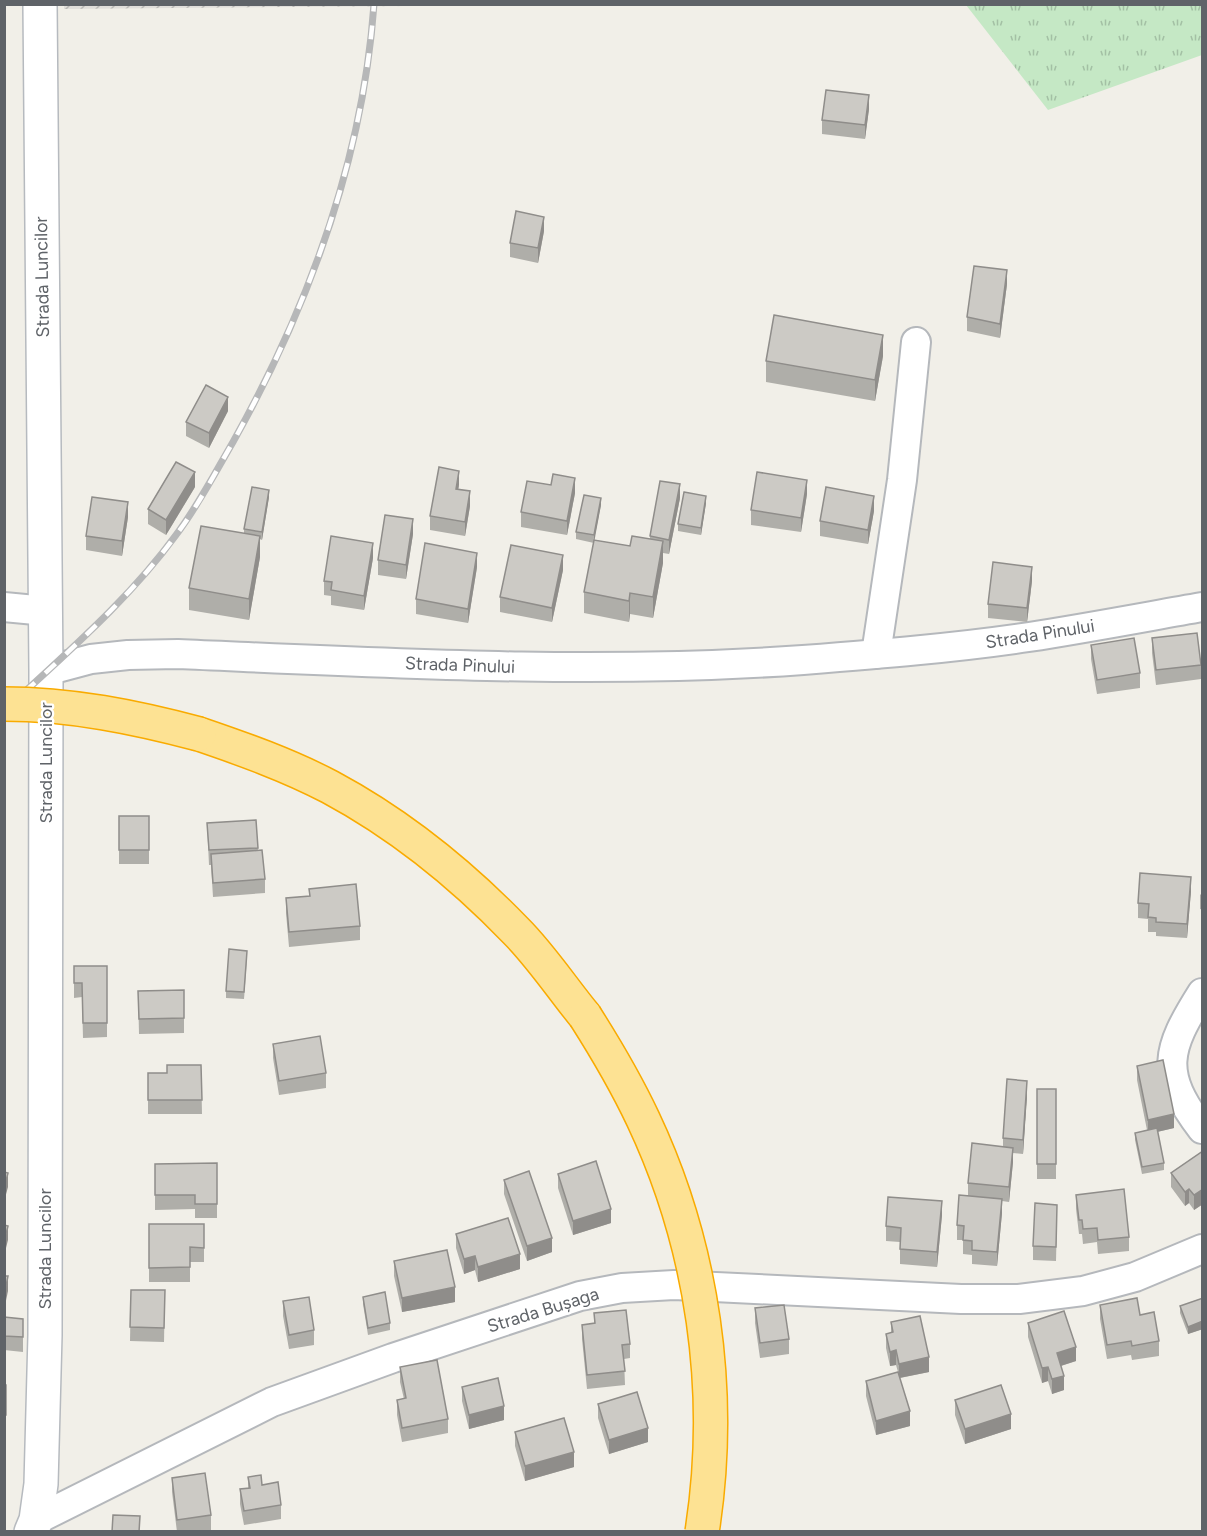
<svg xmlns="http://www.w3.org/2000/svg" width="1207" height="1536" viewBox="0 0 1207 1536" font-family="Figtree,sans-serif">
  <defs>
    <pattern id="industrial-furrows" width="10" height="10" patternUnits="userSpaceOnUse" patternTransform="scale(1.5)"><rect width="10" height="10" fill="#e0deda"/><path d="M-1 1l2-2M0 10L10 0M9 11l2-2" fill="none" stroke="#b9b8b5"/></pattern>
    <pattern id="grass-tufts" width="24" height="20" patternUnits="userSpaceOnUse" patternTransform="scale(1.5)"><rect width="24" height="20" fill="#c5e8c5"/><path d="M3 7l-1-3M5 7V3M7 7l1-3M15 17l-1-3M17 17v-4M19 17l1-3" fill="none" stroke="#a3c0a4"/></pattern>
  </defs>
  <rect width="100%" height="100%" fill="#f1efe8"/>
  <polygon fill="url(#industrial-furrows)" points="64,5 64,4 530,5 64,9"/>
  <polygon fill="url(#grass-tufts)" points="966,5 1202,5 1202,55 1048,110"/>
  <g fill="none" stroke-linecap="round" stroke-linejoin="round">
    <g stroke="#b5b8bc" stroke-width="32">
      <g id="street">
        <polyline points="4,607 46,611"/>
        <polyline points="876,654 902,480 916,342"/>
        <path d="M46,671L91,659L128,655L178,654C386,663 595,675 803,660C879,654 955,648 1029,637C1087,628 1145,617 1202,607"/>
        <path d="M1202,993C1166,1050 1159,1073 1202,1129"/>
        <polyline points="36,1520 272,1402 393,1358 580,1296 622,1288 674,1285 961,1299 1019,1299 1083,1291 1135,1277 1202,1249"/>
      </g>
    </g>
    <g stroke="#b6babf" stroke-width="36">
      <polyline id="secondary" points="31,1532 36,1520 41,1484 45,1335 46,671 40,4"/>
    </g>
    <g stroke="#f9ab00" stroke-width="36">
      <path id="highway" d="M199,734C243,749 288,765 330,787C399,824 461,874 516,931C541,956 562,988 585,1016"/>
    </g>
    <use href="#street" stroke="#fff" stroke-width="28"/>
    <use href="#secondary" stroke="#fff" stroke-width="33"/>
    <use href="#highway" stroke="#fde293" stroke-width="33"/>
    <g stroke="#b6b7b8" stroke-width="7">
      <path id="rail" d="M4,711C64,655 128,601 176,535C198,506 215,473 233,442C308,308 363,159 374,4"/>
    </g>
    <use href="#rail" stroke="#fff" stroke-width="4.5" stroke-dasharray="14" stroke-linecap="butt"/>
    <g stroke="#f9ab00" stroke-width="36" stroke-linecap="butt">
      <g id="highway-bridge">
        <path d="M4,704C71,704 135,717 199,734"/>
        <path d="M585,1016C606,1049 626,1083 643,1119C703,1246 724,1392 702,1532"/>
      </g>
    </g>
    <use href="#highway-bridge" stroke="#fde293" stroke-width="33"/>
  </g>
  <g fill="#afaea9">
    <polygon points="869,109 865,139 822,134 822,120"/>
    <polygon points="544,231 538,263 510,257 510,243"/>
    <polygon points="1007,284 1000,338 967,331 967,317"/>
    <polygon points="883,356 875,401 766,382 766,361"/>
    <polygon points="228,411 209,448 186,436 186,422"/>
    <polygon points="459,485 458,489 470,506 465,536 430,530 430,516"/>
    <polygon points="551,485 575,493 567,535 521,527 521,512"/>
    <polygon points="195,487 166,535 148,524 148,509"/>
    <polygon points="807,494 801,532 751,525 751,510"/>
    <polygon points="269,497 262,540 260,539 260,557 249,620 189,610 189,588 244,533 244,529"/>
    <polygon points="680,498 669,554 663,553 663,563 653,618 630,614 629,622 584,613 584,592 594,543 576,539 576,532 601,505 594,540 630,546 650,539 650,536"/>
    <polygon points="706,503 701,535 678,531 678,524"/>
    <polygon points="874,511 868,544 820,536 820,521"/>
    <polygon points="128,517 122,556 86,550 86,536"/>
    <polygon points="413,534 406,579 378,575 378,560"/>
    <polygon points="373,558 364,610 331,605 331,596 324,595 324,581"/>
    <polygon points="477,567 468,623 416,614 416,599"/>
    <polygon points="563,570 552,622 500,612 500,597"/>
    <polygon points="1032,581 1027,622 988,618 988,604"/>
    <polygon points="1152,638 1201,665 1201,679 1156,685 1152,653"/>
    <polygon points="1091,645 1140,673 1140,688 1097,694 1091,659"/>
    <rect x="119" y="816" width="30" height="48"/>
    <polygon points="256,820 258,851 265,879 265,893 213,897 211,865 209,865 207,823"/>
    <polygon points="309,889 360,926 360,940 289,947 286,913 286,898 309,896"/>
    <polygon points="1191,891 1187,938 1156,936 1156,932 1148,932 1148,919 1138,918 1138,903"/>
    <polygon points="1203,892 1203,910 1200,909 1200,895"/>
    <polygon points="247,958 244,999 226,998 226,991"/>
    <polygon points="74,966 107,966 107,1037 83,1038 82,997 74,998"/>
    <polygon points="184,990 184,1033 139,1034 138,991"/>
    <polygon points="273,1044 326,1073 326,1088 279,1095 273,1058"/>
    <polygon points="201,1065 202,1114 148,1114 148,1073 167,1073"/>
    <polygon points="1137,1066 1174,1128 1157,1132 1164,1163 1164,1170 1142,1174 1135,1140 1135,1133 1147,1130 1137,1080"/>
    <rect x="1037" y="1089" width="19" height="90"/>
    <polygon points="1027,1096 1023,1154 1013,1153 1013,1162 1009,1202 1002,1201 1002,1213 997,1266 972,1264 972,1255 963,1254 963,1240 957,1240 957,1225 968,1196 968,1183 1003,1146 1003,1138"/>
    <polygon points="1203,1151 1203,1204 1194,1210 1189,1203 1185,1206 1171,1187 1171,1173"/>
    <polygon points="217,1163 217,1218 195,1218 195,1209 155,1210 155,1164"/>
    <polygon points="558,1174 611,1223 573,1235 558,1188"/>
    <polygon points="504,1180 552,1252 527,1261 504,1194"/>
    <polygon points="1076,1195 1129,1237 1129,1251 1098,1254 1097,1242 1083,1244 1082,1234 1079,1234 1076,1209"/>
    <polygon points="942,1215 937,1267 900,1264 900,1242 886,1241 886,1226"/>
    <polygon points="1057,1219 1056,1261 1033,1260 1033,1246"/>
    <polygon points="149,1224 204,1224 204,1262 190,1262 190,1282 149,1282"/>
    <polygon points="456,1234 520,1269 478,1282 475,1270 464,1274 456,1248"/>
    <polygon points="394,1261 455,1302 402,1312 394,1276"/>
    <polygon points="131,1290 165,1290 164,1342 130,1341"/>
    <polygon points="363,1297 390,1323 390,1330 368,1335 363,1304"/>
    <polygon points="1203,1298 1203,1329 1188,1334 1180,1313 1180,1306"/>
    <polygon points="283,1301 314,1330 314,1345 289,1349 283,1316"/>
    <polygon points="1100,1305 1140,1315 1159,1341 1159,1356 1132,1360 1131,1355 1107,1359 1100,1319"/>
    <polygon points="755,1308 789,1339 789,1354 760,1358 755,1323"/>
    <polygon points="594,1313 630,1344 630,1358 624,1359 625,1385 587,1389 582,1339 582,1325 594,1324"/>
    <polygon points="4,1317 23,1319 23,1352 4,1350"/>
    <polygon points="891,1322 929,1372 900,1378 910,1426 876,1435 866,1396 866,1381 898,1372 896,1365 890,1366 886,1348 886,1334 891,1333"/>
    <polygon points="1028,1323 1076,1361 1061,1366 1064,1390 1052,1394 1048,1381 1042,1383 1028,1337"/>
    <polygon points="400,1367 448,1419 448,1433 402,1442 397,1415 397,1400 404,1399 400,1382"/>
    <rect x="4" y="1385" width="2" height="45"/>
    <polygon points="462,1387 504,1420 469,1429 462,1401"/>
    <polygon points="955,1400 1011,1429 965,1444 955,1415"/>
    <polygon points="598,1404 648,1442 609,1454 598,1418"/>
    <polygon points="515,1432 574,1467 525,1481 515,1446"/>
    <polygon points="248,1477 262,1485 281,1505 281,1519 244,1525 240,1504 240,1489 248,1488"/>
    <polygon points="172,1478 211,1515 211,1530 197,1532 177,1532 172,1492"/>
  </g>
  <g fill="#8f8d8a">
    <polygon points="869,95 869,109 865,139 865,125"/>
    <polygon points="544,217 544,231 538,263 538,248"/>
    <polygon points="1007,270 1007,284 1000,338 1000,324"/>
    <polygon points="883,335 883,356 875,401 875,380"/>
    <polygon points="228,397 228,411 209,448 209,433"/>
    <polygon points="459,471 459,485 456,503 456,489"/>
    <polygon points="195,472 195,487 166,535 166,520"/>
    <polygon points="575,478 575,493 567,535 567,521"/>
    <polygon points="807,480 807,494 801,532 801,518"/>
    <polygon points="680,484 680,498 669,554 669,540"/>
    <polygon points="269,490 269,497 262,540 262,532"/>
    <polygon points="470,491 470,506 465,536 465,522"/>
    <polygon points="706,496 706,503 701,535 701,528"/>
    <polygon points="874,496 874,511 868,544 868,530"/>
    <polygon points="601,498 601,505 594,543 594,535"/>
    <polygon points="128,502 128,517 122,556 122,541"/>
    <polygon points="413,519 413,534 406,579 406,565"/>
    <polygon points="260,536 260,557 249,620 249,599"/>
    <polygon points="663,541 663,563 653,618 653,597"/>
    <polygon points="373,543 373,558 364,610 364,596"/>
    <polygon points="477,553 477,567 468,623 468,609"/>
    <polygon points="563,555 563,570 552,622 552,608"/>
    <polygon points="1032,567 1032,581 1027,622 1027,608"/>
    <polygon points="630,593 630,614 629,622 629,601"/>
    <polygon points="1191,877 1191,891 1187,938 1187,924"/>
    <polygon points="1027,1081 1027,1096 1023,1154 1023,1140"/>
    <polygon points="1174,1114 1174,1128 1148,1134 1148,1120"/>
    <polygon points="1013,1148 1013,1162 1009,1202 1009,1187"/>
    <polygon points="8,1173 8,1187 4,1202 4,1188"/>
    <polygon points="1189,1189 1189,1203 1185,1206 1185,1192"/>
    <polygon points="1203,1189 1203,1204 1194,1210 1194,1195"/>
    <polygon points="1002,1199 1002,1213 997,1266 997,1252"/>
    <polygon points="942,1201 942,1215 937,1267 937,1252"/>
    <polygon points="611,1209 611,1223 573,1235 573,1221"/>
    <polygon points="8,1226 8,1240 4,1256 4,1242"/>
    <polygon points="552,1238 552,1252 527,1261 527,1246"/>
    <polygon points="520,1254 520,1269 478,1282 478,1267"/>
    <polygon points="475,1256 475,1270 464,1274 464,1259"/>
    <polygon points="8,1276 8,1291 4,1310 4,1296"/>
    <polygon points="455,1287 455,1302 402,1312 402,1298"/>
    <polygon points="1203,1321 1203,1329 1188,1334 1188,1327"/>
    <polygon points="1076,1347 1076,1361 1057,1367 1057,1353"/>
    <polygon points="896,1350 896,1365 890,1366 890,1352"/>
    <polygon points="929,1357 929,1372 899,1378 899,1364"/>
    <polygon points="1048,1367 1048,1381 1042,1383 1042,1368"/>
    <polygon points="1064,1376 1064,1390 1052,1394 1052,1379"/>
    <polygon points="504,1406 504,1420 469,1429 469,1415"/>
    <polygon points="910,1411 910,1426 876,1435 876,1421"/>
    <polygon points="1011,1414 1011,1429 965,1444 965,1429"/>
    <polygon points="648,1428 648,1442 609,1454 609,1440"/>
    <polygon points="574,1452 574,1467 525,1481 525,1466"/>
  </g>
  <g fill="#cccac5" stroke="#8f8d8a" stroke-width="1.5">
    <polygon points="826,90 869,95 865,125 822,120"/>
    <polygon points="516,211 544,217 538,248 510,243"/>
    <polygon points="974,266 1007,270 1000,324 967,317"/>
    <polygon points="774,315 883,335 875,380 766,361"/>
    <polygon points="206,385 228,397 209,433 186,422"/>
    <polygon points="176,462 195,472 166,520 148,509"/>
    <polygon points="439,467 459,471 456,489 470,491 465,522 430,516"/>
    <polygon points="757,472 807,480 801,518 751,510"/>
    <polygon points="553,474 575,478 567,521 521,512 527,481 551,485"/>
    <polygon points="660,481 680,484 669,540 650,536"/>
    <polygon points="252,487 269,490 262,532 244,529"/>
    <polygon points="826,487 874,496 868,530 820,521"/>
    <polygon points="684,492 706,496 701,528 678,524"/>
    <polygon points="584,495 601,498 594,535 576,532"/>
    <polygon points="92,497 128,502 122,541 86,536"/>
    <polygon points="385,515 413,519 406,565 378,560"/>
    <polygon points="201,526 260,536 249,599 189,588"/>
    <polygon points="331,536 373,543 364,596 331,590 332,582 324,581"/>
    <polygon points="632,536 663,541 653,597 630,593 629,601 584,592 594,540 630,546"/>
    <polygon points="425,543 477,553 468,609 416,599"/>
    <polygon points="511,545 563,555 552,608 500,597"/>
    <polygon points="993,562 1032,567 1027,608 988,604"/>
    <polygon points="1197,633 1201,665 1156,670 1152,638"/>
    <polygon points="1134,638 1140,673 1097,680 1091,645"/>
    <rect x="119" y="816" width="30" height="34"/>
    <polygon points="256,820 258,848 209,850 207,823"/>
    <polygon points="262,850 265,879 213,883 211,854"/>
    <polygon points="1140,873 1191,877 1187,924 1156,922 1156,918 1148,917 1149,904 1138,903"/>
    <polygon points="356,884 360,926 289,932 286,898 310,896 309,889"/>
    <polygon points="229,949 247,951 244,992 226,991"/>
    <polygon points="74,966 107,966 107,1023 83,1023 82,983 74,983"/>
    <polygon points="184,990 184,1018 139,1019 138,991"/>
    <polygon points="320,1036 326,1073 279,1081 273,1044"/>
    <polygon points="1163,1060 1174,1114 1148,1120 1137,1066"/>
    <polygon points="167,1065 201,1065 202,1100 148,1100 148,1073 167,1073"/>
    <polygon points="1007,1079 1027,1081 1023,1140 1003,1138"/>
    <rect x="1037" y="1089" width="19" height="75"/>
    <polygon points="1157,1128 1164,1163 1142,1167 1135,1133"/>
    <polygon points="972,1143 1013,1148 1009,1187 968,1183"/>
    <polygon points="1203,1151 1203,1189 1194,1195 1189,1189 1185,1192 1171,1173"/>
    <polygon points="596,1161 611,1209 573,1221 558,1174"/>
    <polygon points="217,1163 217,1204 195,1204 195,1195 155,1195 155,1164"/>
    <polygon points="529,1171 552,1238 527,1246 504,1180"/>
    <polygon points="4,1172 8,1173 4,1188"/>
    <polygon points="1124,1189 1129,1237 1098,1240 1097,1228 1083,1229 1082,1220 1079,1220 1076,1195"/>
    <polygon points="959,1195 1002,1199 997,1252 972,1250 972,1241 963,1240 964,1226 957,1225"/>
    <polygon points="888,1197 942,1201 937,1252 900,1249 901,1228 886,1226"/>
    <polygon points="1035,1203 1057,1205 1056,1247 1033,1246"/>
    <polygon points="508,1218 520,1254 478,1267 475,1256 464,1259 456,1234"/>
    <polygon points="149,1224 204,1224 204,1248 190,1247 190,1267 149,1268"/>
    <polygon points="4,1225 8,1226 4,1242"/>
    <polygon points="447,1250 455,1287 402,1298 394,1261"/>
    <polygon points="4,1276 8,1276 4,1296"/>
    <polygon points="131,1290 165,1290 164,1328 130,1327"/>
    <polygon points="385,1292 390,1323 368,1328 363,1297"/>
    <polygon points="309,1297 314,1330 289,1335 283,1301"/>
    <polygon points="1137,1298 1140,1315 1154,1312 1159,1341 1132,1346 1131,1341 1107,1345 1100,1305"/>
    <polygon points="1203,1298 1203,1321 1188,1327 1180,1306"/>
    <polygon points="784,1305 789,1339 760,1343 755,1308"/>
    <polygon points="626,1310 630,1344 622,1345 625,1371 587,1375 582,1325 595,1323 594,1313"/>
    <polygon points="1064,1311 1076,1347 1057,1353 1064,1376 1052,1379 1048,1367 1042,1368 1028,1323"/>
    <polygon points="920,1316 929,1357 899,1364 896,1350 890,1352 886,1334 893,1332 891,1322"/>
    <polygon points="4,1317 23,1319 23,1337 4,1336"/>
    <polygon points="437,1360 448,1419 402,1428 397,1400 406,1398 400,1367"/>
    <polygon points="898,1372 910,1411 876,1421 866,1381"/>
    <polygon points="498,1378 504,1406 469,1415 462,1387"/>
    <rect x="4" y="1385" width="2" height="30"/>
    <polygon points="1001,1385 1011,1414 965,1429 955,1400"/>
    <polygon points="637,1392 648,1428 609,1440 598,1404"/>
    <polygon points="564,1418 574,1452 525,1466 515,1432"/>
    <polygon points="205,1473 211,1515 177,1520 172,1478"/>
    <polygon points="261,1475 262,1485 278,1482 281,1505 244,1511 240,1489 250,1488 248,1477"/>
    <polygon points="113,1515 140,1516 139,1532 112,1532"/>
  </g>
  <g text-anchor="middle" stroke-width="4.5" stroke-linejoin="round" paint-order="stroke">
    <g font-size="18" fill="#5f6368" stroke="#fff">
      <text transform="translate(42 277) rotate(-91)" y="6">Strada Luncilor</text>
      <text transform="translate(1040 634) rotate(-9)" y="6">Strada Pinului</text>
      <text transform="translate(460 665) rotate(2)" y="6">Strada Pinului</text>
      <text transform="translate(46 763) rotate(-90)" y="6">Strada Luncilor</text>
      <text transform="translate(45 1249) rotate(-90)" y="6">Strada Luncilor</text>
      <text transform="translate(543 1310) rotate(-17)" y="6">Strada Bușaga</text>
    </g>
  </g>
  <rect width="1207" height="1536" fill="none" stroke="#5f6368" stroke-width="12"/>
</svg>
